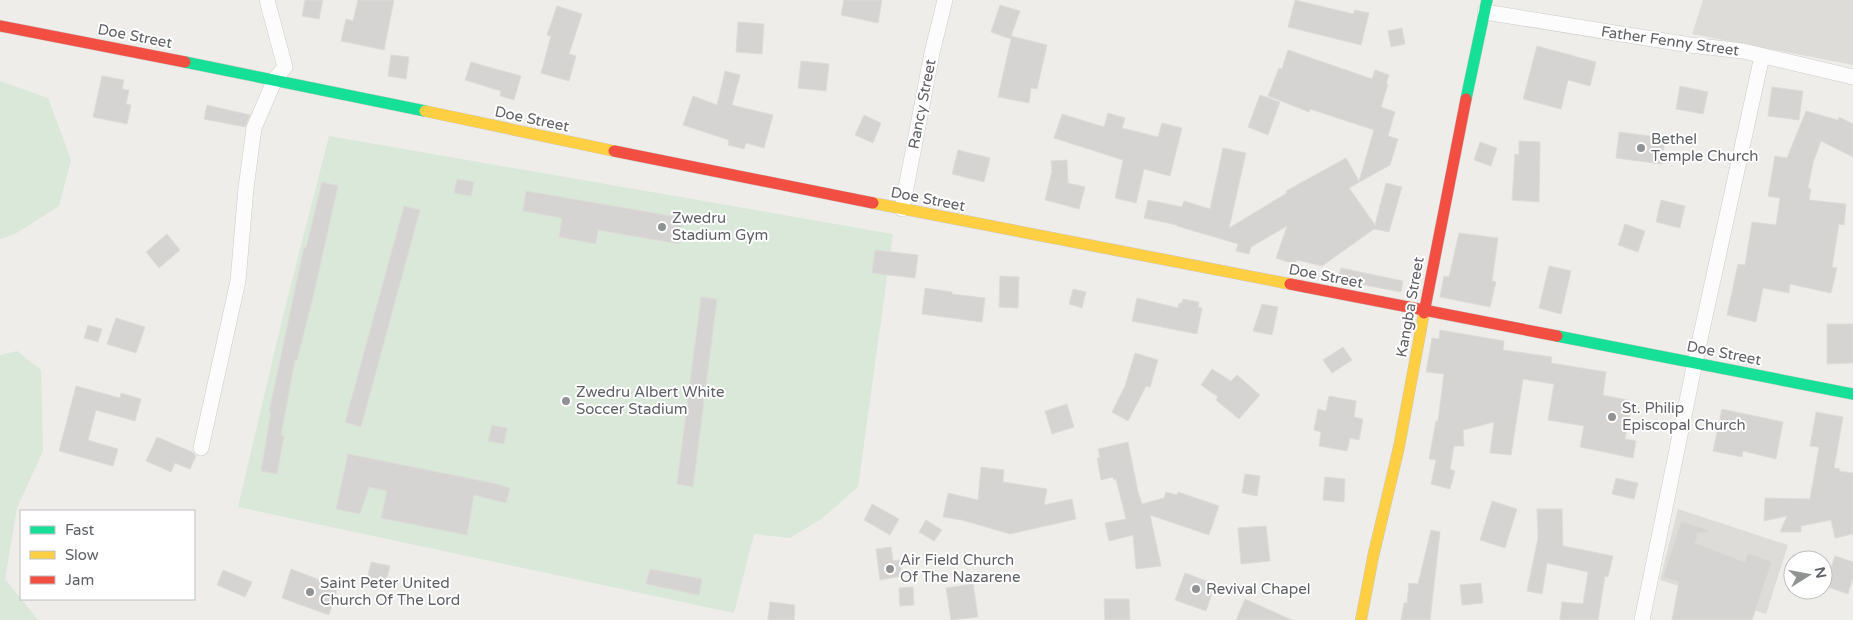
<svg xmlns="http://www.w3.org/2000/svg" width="1853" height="620" viewBox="0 0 1853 620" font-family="'Varela Round',sans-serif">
  <rect width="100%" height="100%" fill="#eeede9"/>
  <g fill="#dedcd8">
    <polygon points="1703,0 1853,0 1853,65 1692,34"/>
    <polygon points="1678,509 1788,545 1766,614 1660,580"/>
  </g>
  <g fill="#d9e8d8">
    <polygon points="0,81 48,98 71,160 59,206 15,234 0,239"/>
    <polygon points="329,136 893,234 858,487 821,519 790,538 754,534 734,613 238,507 283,316"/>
    <polygon points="17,351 41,370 43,451 17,508 5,579 38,620 0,620 0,355"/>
  </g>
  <g fill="#d5d4d2" stroke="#dddcd8">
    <polygon points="305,0 323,0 319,19 302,16"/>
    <polygon points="358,0 394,0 384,50 341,41 346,19 353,21"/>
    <polygon points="844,0 882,0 878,23 841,15"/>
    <polygon points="1295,0 1353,14 1355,10 1369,13 1361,45 1288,27"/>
    <polygon points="1000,5 1020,11 1011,36 1047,45 1037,89 1031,88 1029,103 998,97 1011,39 991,32"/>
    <polygon points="557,6 582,14 569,54 576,56 569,81 541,73 551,36 547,35"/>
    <polygon points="738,22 764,24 762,54 736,52"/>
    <polygon points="1402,28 1405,44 1391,47 1388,31"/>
    <polygon points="1537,46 1596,62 1590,86 1568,80 1561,109 1523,99"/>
    <polygon points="1288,50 1372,79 1375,70 1389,75 1386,84 1388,84 1381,107 1395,112 1388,136 1398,139 1390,165 1349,188 1375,225 1386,183 1402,187 1389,232 1374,229 1322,266 1297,260 1295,264 1276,258 1287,226 1251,247 1249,254 1236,251 1238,244 1177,226 1177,225 1144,218 1148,200 1182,207 1184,201 1210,209 1223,148 1246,153 1229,228 1287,193 1286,191 1346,158 1359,181 1374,130 1310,109 1309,112 1268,96 1279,68 1282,69"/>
    <polygon points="391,55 409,57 406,79 388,76"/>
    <polygon points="801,61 829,64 826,91 798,88"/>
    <polygon points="471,62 521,76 514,100 500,96 501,91 465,80"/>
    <polygon points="725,71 740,75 732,105 773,115 764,148 746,143 744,149 728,145 729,140 683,125 693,96 717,105"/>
    <polygon points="102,76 124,80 122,89 129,90 126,104 131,105 127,124 93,117"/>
    <polygon points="1680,86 1708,92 1703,114 1676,109"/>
    <polygon points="1772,87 1803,91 1799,120 1768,116"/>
    <polygon points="1260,95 1280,102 1268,135 1248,127"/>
    <polygon points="207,105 250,115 245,127 204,119"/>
    <polygon points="1806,111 1838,120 1839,117 1853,124 1853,157 1821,141 1813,163 1808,188 1811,189 1809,200 1846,204 1844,225 1839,224 1832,267 1837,268 1831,293 1790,284 1789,293 1763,288 1756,322 1727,315 1738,264 1745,265 1752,222 1776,225 1780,198 1768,196 1775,156 1787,158"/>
    <polygon points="1108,113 1125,118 1122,128 1158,137 1162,123 1182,128 1170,176 1144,169 1136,203 1115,198 1123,160 1054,138 1062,114 1104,127"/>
    <polygon points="864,115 881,123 873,143 855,135"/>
    <polygon points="1619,132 1665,138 1662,164 1616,158"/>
    <polygon points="1519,141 1540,142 1539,202 1512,200 1515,154 1519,155"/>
    <polygon points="1480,142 1497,148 1491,166 1474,160"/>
    <polygon points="958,150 990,158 984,182 952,174"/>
    <polygon points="1067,160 1068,183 1085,187 1079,209 1045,200 1052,171 1051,161"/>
    <polygon points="457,179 474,182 471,196 454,193"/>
    <polygon points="322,182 338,186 314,293 297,360 295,360 281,435 284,436 277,474 261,471 271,412 269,412 304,247 306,248"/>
    <polygon points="526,191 683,218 679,244 598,230 596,244 559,237 562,218 523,211"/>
    <polygon points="1661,200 1685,206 1680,228 1656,222"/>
    <polygon points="404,206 420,210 361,427 345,422"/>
    <polygon points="1625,224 1645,231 1638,252 1618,245"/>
    <polygon points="1459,233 1498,238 1492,281 1496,282 1490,307 1440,297 1444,276 1449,277"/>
    <polygon points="167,234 180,250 159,268 146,252"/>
    <polygon points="875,250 918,255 915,278 872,273"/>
    <polygon points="1549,266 1571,271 1561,314 1539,308"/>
    <polygon points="1341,268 1403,281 1401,292 1338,280"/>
    <polygon points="1000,276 1019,277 1018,308 999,307"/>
    <polygon points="925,288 952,292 952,294 985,298 982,322 922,314"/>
    <polygon points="1073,289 1086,292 1082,308 1069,304"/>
    <polygon points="701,297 717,299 693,487 677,484"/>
    <polygon points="1137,298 1178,308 1179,303 1182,303 1183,299 1199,302 1198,307 1202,308 1197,334 1132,321"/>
    <polygon points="1262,304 1278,307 1272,335 1253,331"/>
    <polygon points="116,318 145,327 136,353 107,344"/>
    <polygon points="1827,324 1853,324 1853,363 1827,364"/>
    <polygon points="88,325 102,329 98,342 84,338"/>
    <polygon points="1440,330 1504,341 1503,350 1552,357 1551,363 1606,372 1603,395 1632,401 1625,439 1636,441 1633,458 1580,447 1584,426 1548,420 1554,384 1523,379 1511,455 1490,453 1494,422 1463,430 1464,446 1454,446 1450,469 1455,471 1450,489 1431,484 1436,460 1429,459 1436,421 1438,421 1444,374 1426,372 1432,338 1439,339"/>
    <polygon points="1343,347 1352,360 1332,373 1323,360"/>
    <polygon points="1135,353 1158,360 1150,387 1146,386 1128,421 1112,412 1125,386"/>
    <polygon points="1212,369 1231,381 1237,375 1260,395 1239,419 1216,400 1218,397 1201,385"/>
    <polygon points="76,386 120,398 121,393 141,399 135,421 96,410 88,440 118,449 113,466 59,451"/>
    <polygon points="1329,396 1356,401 1354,417 1363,419 1359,440 1350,438 1347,451 1319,446 1321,432 1314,430 1318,409 1326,411"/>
    <polygon points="1067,404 1074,427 1052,434 1045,411"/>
    <polygon points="1722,409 1783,422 1776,459 1743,451 1742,457 1713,451"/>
    <polygon points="1816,412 1843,417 1834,468 1840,469 1839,471 1853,473 1853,534 1835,538 1831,520 1801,526 1801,532 1780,532 1787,516 1764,521 1765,498 1810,499 1819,447 1810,446"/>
    <polygon points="492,425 507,428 504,444 488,441"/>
    <polygon points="157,437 192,452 196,456 190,469 175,463 171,472 146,461"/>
    <polygon points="1128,442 1138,492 1142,504 1164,498 1166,492 1177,495 1178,492 1219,506 1209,535 1150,515 1161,566 1136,569 1133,535 1109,541 1105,523 1126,519 1116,479 1114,480 1113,477 1101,480 1097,458 1100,458 1098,449"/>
    <polygon points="348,454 497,484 510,488 506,503 474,495 467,535 381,518 387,491 369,487 360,514 336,509"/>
    <polygon points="981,467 1004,470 1003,482 1047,489 1044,505 1072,499 1076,519 1010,534 962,520 943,517 948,493 978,500"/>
    <polygon points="1245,474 1260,476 1257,496 1242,493"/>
    <polygon points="1325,477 1345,479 1344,502 1323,500"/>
    <polygon points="1616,478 1638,483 1634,499 1612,494"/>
    <polygon points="1492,501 1517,509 1505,548 1480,540"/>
    <polygon points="872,504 899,519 890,535 864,520"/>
    <polygon points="1537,509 1562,509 1563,546 1613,556 1608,577 1605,576 1598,620 1560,620 1562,602 1583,604 1588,572 1547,563 1542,594 1527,591 1538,538"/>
    <polygon points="926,520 942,530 934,541 919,532"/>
    <polygon points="1681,521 1712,531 1696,534 1698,535 1695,543 1745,562 1748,553 1772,562 1752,620 1672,620 1679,582 1663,577"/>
    <polygon points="1266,526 1270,561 1241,564 1238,528"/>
    <polygon points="1431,530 1440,532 1430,620 1401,620 1404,603 1407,603 1409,583 1418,584"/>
    <polygon points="891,547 893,561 900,560 902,576 880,580 876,549"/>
    <polygon points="1835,556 1853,562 1853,578 1848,594 1825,586"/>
    <polygon points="371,562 390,566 384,589 366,585"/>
    <polygon points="291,569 338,587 329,615 282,598"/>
    <polygon points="650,569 702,579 699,595 646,584"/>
    <polygon points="223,570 252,582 245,597 217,585"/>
    <polygon points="1185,573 1215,584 1206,611 1175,600"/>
    <polygon points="1481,583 1483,603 1462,605 1460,585"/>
    <polygon points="973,584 978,617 951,620 946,588"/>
    <polygon points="913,587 914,605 900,606 899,588"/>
    <polygon points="1104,599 1129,599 1130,620 1105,620"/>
    <polygon points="1245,599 1292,620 1236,620"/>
    <polygon points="770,602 795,605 794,620 768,620"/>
  </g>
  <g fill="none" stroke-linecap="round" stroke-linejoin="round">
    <g stroke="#cbcbca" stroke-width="16">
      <g id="street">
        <polyline points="1485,12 1690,45 1743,51 1853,77"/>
        <polyline points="902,209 932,53 945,0"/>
        <polyline points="201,448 238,281 246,188 254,128 275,79 285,67 267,0"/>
        <polyline points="1642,620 1695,362 1762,56"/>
      </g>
    </g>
    <g stroke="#c9c9ca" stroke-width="12">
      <g id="fast">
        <polyline points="185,62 425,111"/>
        <polyline points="1466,99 1487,0"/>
        <polyline points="1557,336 1853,394"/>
      </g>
    </g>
    <g stroke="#c9c9ca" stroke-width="12">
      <g id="slow">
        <polyline points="425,111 614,151"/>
        <polyline points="873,203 1290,284"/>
        <polyline points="1361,620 1373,557 1399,447 1424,313"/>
      </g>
    </g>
    <g stroke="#c9c9ca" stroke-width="12">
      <g id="jam">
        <polyline points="0,26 185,62"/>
        <polyline points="614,151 873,203"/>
        <polyline points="1290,284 1557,336"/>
        <polyline points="1424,313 1466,99"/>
      </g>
    </g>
    <use href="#street" stroke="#fcfcfc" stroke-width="15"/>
    <use href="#fast" stroke="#16e098" stroke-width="11"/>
    <use href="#slow" stroke="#ffcf43" stroke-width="11"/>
    <use href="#jam" stroke="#f24e42" stroke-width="11"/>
  </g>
  <g fill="#919294" stroke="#fff" stroke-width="2">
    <circle cx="1641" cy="148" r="5"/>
    <circle cx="662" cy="227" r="5"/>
    <circle cx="566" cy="401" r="5"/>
    <circle cx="1612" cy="417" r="5"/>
    <circle cx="890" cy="569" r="5"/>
    <circle cx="1196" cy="589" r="5"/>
    <circle cx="310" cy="592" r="5"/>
  </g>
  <g text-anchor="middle" stroke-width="4" stroke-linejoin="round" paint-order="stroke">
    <g font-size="15" fill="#5f6166" stroke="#fff">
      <text transform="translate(135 36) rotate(11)" y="5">Doe Street</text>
      <text transform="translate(1670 41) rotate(8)" y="5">Father Fenny Street</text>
      <text transform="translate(922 104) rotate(-79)" y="5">Rancy Street</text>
      <text transform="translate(532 119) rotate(12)" y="5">Doe Street</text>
      <text transform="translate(928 199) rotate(11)" y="5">Doe Street</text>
      <text transform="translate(1326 276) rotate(11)" y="5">Doe Street</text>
      <text transform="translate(1410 307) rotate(-80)" y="5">Kangba Street</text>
      <text transform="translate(1724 353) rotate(11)" y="5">Doe Street</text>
    </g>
    <g font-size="15" fill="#5f6166" stroke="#fff" text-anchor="start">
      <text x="1651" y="144">Bethel<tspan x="1651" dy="17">Temple Church</tspan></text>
      <text x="672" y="223">Zwedru<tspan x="672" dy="17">Stadium Gym</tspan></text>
      <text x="576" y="397">Zwedru Albert White<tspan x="576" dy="17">Soccer Stadium</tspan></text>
      <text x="1622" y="413">St. Philip<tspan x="1622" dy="17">Episcopal Church</tspan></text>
      <text x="900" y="565">Air Field Church<tspan x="900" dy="17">Of The Nazarene</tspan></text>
      <text x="320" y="588">Saint Peter United<tspan x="320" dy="17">Church Of The Lord</tspan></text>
      <text x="1206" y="594">Revival Chapel</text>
    </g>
  </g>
  <rect x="20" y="510" width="175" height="90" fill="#ffffff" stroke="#bfc0c2"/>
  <rect x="30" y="526" width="25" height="8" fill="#16e098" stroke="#bfc0c2"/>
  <text x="65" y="535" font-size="15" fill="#5f6166">Fast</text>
  <rect x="30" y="551" width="25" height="8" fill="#ffcf43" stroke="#bfc0c2"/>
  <text x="65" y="560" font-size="15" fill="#5f6166">Slow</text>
  <rect x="30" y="576" width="25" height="8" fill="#f24e42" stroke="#bfc0c2"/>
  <text x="65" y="585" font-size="15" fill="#5f6166">Jam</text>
  <g transform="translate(1808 575) rotate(79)"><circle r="24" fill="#ffffff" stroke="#bfc0c2"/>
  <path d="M0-4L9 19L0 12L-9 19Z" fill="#919294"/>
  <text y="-8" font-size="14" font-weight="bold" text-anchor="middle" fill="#5f6166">N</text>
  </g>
</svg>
